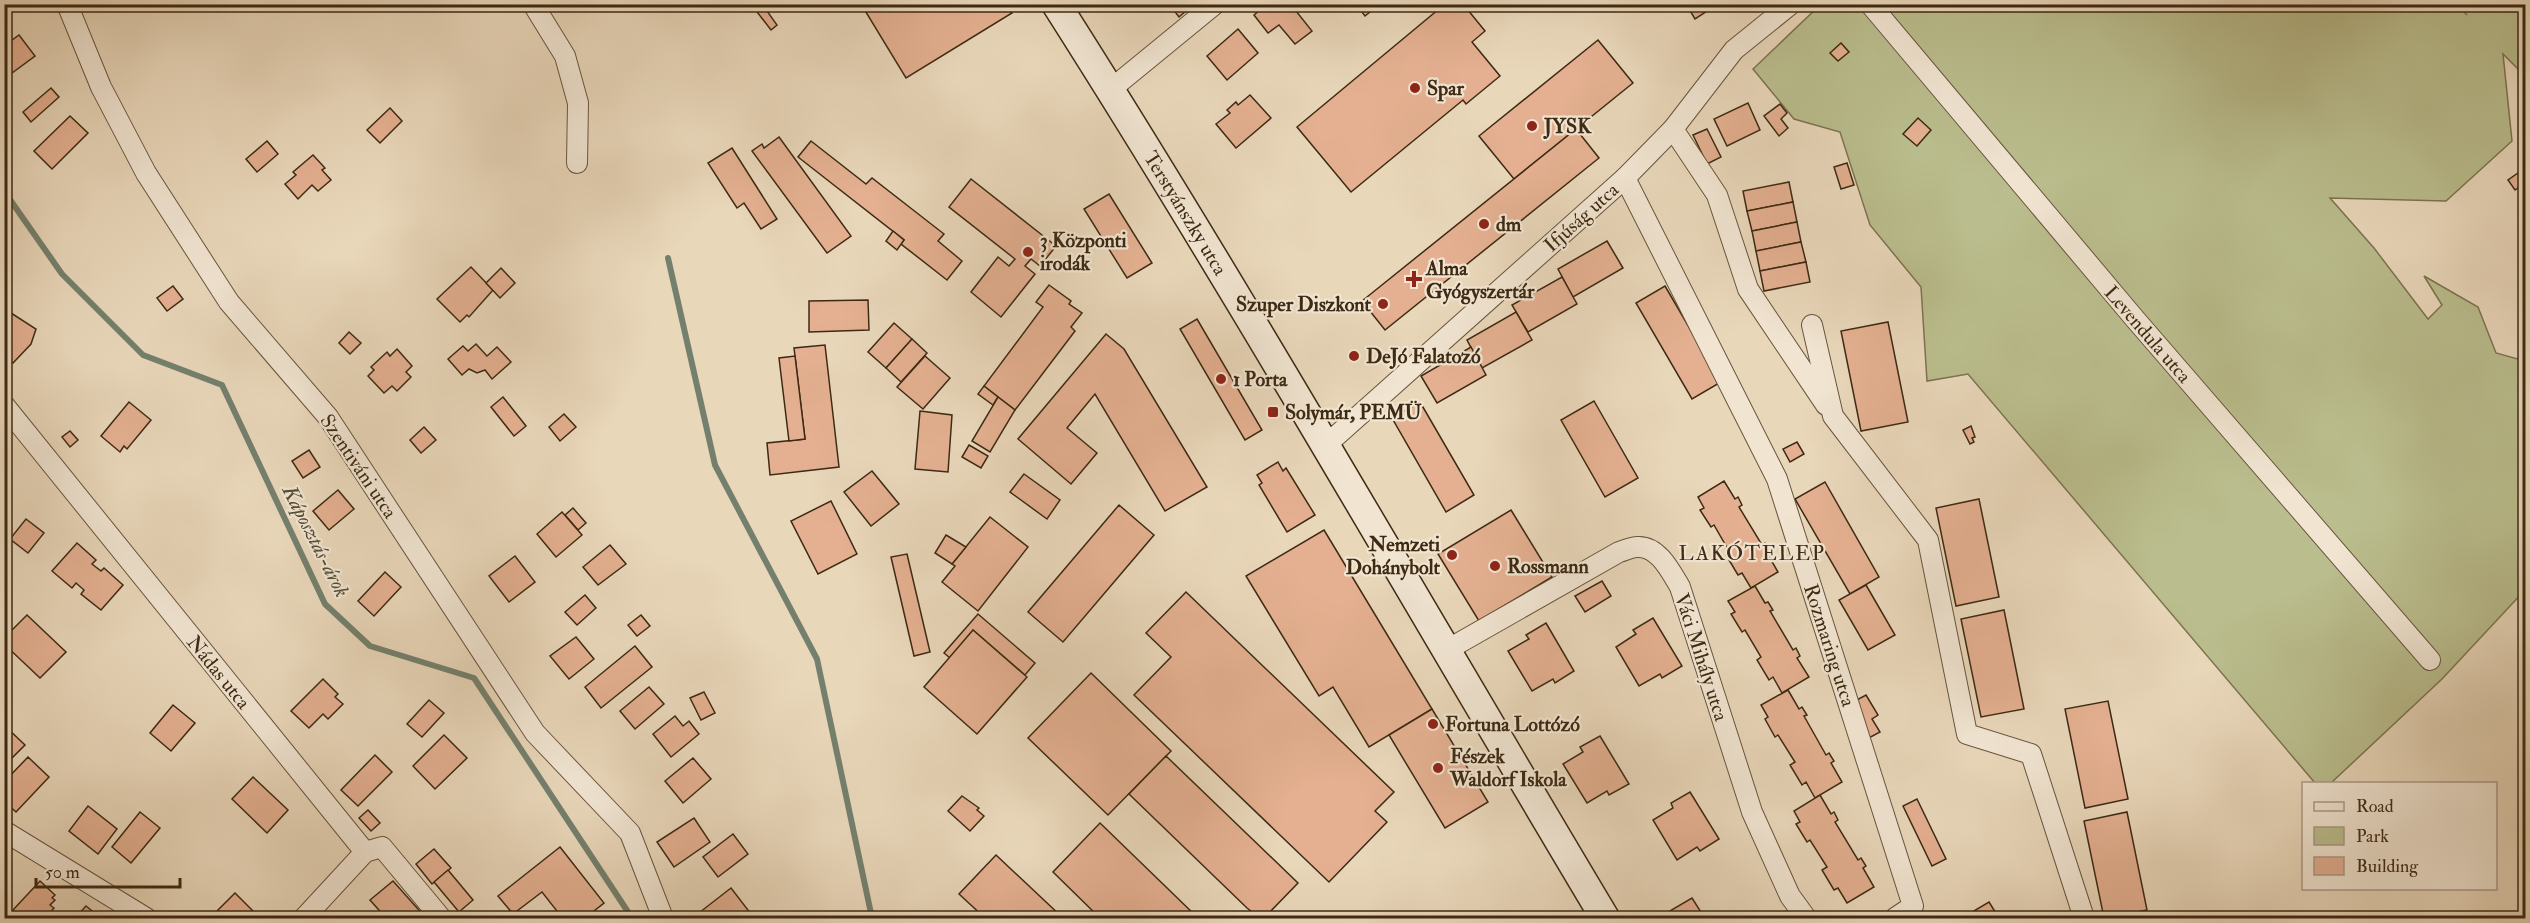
<svg xmlns="http://www.w3.org/2000/svg" width="2530" height="923" viewBox="0 0 2530 923" font-family="'IM FELL Double Pica',serif">
  <rect width="100%" height="100%" fill="#e9d7ba"/>
  <filter id="stains"><feTurbulence type="fractalNoise" baseFrequency=".00333" numOctaves="4"/><feColorMatrix values="0 0 0 0 .2 0 0 0 0 .09 0 0 0 0 .02 0 0 0 .5 -.17"/></filter>
  <radialGradient id="worn" r=".72"><stop offset=".6" stop-color="#630" stop-opacity="0"/><stop offset="1" stop-color="#630" stop-opacity=".3"/></radialGradient>
  <polygon fill="#babd8d" stroke="#7c7450" stroke-width="1.5" points="2457,4 2467,15 2458,5 2525,5 2525,76 2503,54 2512,141 2446,201 2330,198 2374,248 2428,319 2442,305 2424,276 2478,307 2496,353 2525,361 2525,590 2442,679 2331,783 2315,783 1968,374 1927,381 1921,287 1870,225 1840,132 1794,119 1753,69 1820,5"/>
  <g fill="none" stroke-linecap="round" stroke-linejoin="round">
    <g stroke="#74806d" stroke-width="6">
      <polyline points="4,191 62,274 143,355 222,385 325,604 370,646 474,678 632,918"/>
      <polyline points="668,258 715,465 817,659 872,918"/>
    </g>
  </g>
  <g fill="#e4b091" stroke="#3d2a13" stroke-width="1.5">
    <polygon points="751,4 762,4 777,25 771,30"/>
    <polygon points="861,4 1006,4 1012,13 906,78"/>
    <polygon points="1169,4 1194,4 1179,17"/>
    <polygon points="1267,4 1297,4 1300,9 1296,11 1312,31 1295,44 1279,25 1268,33 1254,15"/>
    <polygon points="1356,4 1380,4 1365,16"/>
    <polygon points="1445,4 1463,4 1485,31 1472,42 1500,76 1466,104 1463,100 1351,192 1297,127"/>
    <polygon points="1686,4 1718,4 1695,19"/>
    <polygon points="1238,29 1258,53 1227,80 1207,56"/>
    <polygon points="19,35 35,56 12,73 4,62 4,46"/>
    <polygon points="1598,40 1633,83 1514,179 1479,136"/>
    <polygon points="1841,43 1849,52 1838,61 1830,53"/>
    <polygon points="51,88 59,97 31,122 23,112"/>
    <polygon points="1250,95 1271,118 1236,148 1216,124 1230,113 1227,110 1236,102 1238,105"/>
    <polygon points="1748,103 1760,130 1727,146 1714,119"/>
    <polygon points="1780,104 1787,113 1781,119 1788,128 1779,136 1764,116"/>
    <polygon points="390,108 402,121 380,143 367,130"/>
    <polygon points="70,116 88,133 52,169 34,151"/>
    <polygon points="1918,118 1931,130 1917,146 1903,134"/>
    <polygon points="1576,129 1599,158 1385,330 1362,301"/>
    <polygon points="1707,129 1721,157 1707,164 1693,135"/>
    <polygon points="779,137 851,236 827,253 752,151 762,144 764,148"/>
    <polygon points="267,141 278,154 257,172 246,159"/>
    <polygon points="811,141 866,184 872,178 944,234 938,241 962,261 947,280 901,244 904,240 798,157"/>
    <polygon points="732,148 777,219 761,229 744,203 737,208 708,163"/>
    <polygon points="313,155 325,168 322,170 331,180 318,191 312,185 298,199 285,184 296,175 293,172"/>
    <polygon points="1847,163 1854,185 1841,189 1834,167"/>
    <polygon points="2518,173 2525,183 2515,190 2508,180"/>
    <polygon points="971,179 1056,246 1040,266 1031,259 1025,266 1035,274 1001,317 971,292 998,257 1009,266 1015,259 949,207"/>
    <polygon points="1789,182 1793,202 1747,211 1743,191"/>
    <polygon points="1109,194 1152,263 1127,278 1084,209"/>
    <polygon points="1793,202 1797,222 1752,231 1747,211"/>
    <polygon points="1797,222 1801,242 1756,251 1752,231"/>
    <polygon points="893,231 904,240 897,250 886,241"/>
    <polygon points="1607,241 1623,268 1573,297 1558,269"/>
    <polygon points="1801,242 1806,262 1760,271 1756,251"/>
    <polygon points="1806,262 1810,282 1764,291 1760,271"/>
    <polygon points="471,267 493,290 469,317 467,315 460,322 437,299"/>
    <polygon points="501,268 515,283 500,298 486,283"/>
    <polygon points="1562,277 1577,304 1528,332 1512,305"/>
    <polygon points="1049,285 1071,301 1069,304 1082,313 1071,327 1075,331 1015,410 984,386 1043,307 1036,302"/>
    <polygon points="173,286 183,299 167,311 157,298"/>
    <polygon points="1665,286 1721,382 1692,399 1636,303"/>
    <polygon points="868,300 869,330 809,332 809,301"/>
    <polygon points="1516,312 1532,340 1482,368 1467,340"/>
    <polygon points="11,313 36,329 31,344 13,363 4,357 4,323"/>
    <polygon points="1197,319 1262,430 1245,440 1180,329"/>
    <polygon points="1888,322 1908,422 1861,431 1841,331"/>
    <polygon points="894,323 912,339 886,368 868,352"/>
    <polygon points="349,332 361,343 350,354 339,343"/>
    <polygon points="1106,334 1124,349 1207,487 1165,511 1095,394 1067,428 1097,453 1071,484 1018,439"/>
    <polygon points="912,339 927,353 901,382 886,368"/>
    <polygon points="476,344 487,356 497,347 511,362 492,379 485,370 477,373 469,369 462,375 448,359 463,346 468,351"/>
    <polygon points="825,345 839,467 770,475 767,443 805,439 794,348"/>
    <polygon points="1471,347 1486,375 1437,403 1421,376"/>
    <polygon points="397,349 412,366 406,372 411,377 397,391 392,386 384,393 368,376 374,370 371,367 387,352 390,356"/>
    <polygon points="795,356 805,439 789,441 779,358"/>
    <polygon points="925,356 950,378 923,409 897,387"/>
    <polygon points="984,386 998,397 993,405 978,394"/>
    <polygon points="503,397 526,426 514,436 491,407"/>
    <polygon points="998,397 1015,410 990,452 972,441"/>
    <polygon points="1594,401 1638,478 1605,497 1561,420"/>
    <polygon points="129,402 151,420 127,449 124,446 120,452 101,436"/>
    <polygon points="1420,402 1474,495 1446,512 1392,418"/>
    <polygon points="920,411 952,415 948,472 915,469"/>
    <polygon points="564,414 576,427 560,441 549,427"/>
    <polygon points="1971,426 1975,437 1972,438 1974,442 1970,444 1963,430"/>
    <polygon points="424,427 436,440 421,453 410,440"/>
    <polygon points="70,431 78,440 70,447 62,437"/>
    <polygon points="1797,442 1804,454 1790,462 1783,449"/>
    <polygon points="969,445 988,456 981,468 962,457"/>
    <polygon points="309,450 320,467 303,478 292,461"/>
    <polygon points="1278,462 1283,471 1286,468 1315,515 1287,532 1259,485 1262,483 1257,475"/>
    <polygon points="872,471 899,504 871,526 844,492"/>
    <polygon points="1024,474 1060,500 1047,519 1010,492"/>
    <polygon points="1724,481 1735,499 1738,497 1742,505 1739,507 1762,545 1765,543 1770,551 1767,553 1778,572 1751,588 1742,573 1738,575 1726,555 1730,553 1714,525 1711,527 1700,510 1704,508 1698,497"/>
    <polygon points="1825,482 1879,577 1850,594 1795,499"/>
    <polygon points="338,490 354,509 329,530 313,511"/>
    <polygon points="1979,499 1999,597 1956,606 1936,508"/>
    <polygon points="831,501 857,554 818,574 791,521"/>
    <polygon points="1119,505 1154,535 1063,642 1028,612"/>
    <polygon points="573,508 586,523 578,530 565,515"/>
    <polygon points="1511,510 1552,577 1479,621 1438,554"/>
    <polygon points="562,512 582,535 556,557 537,534"/>
    <polygon points="990,517 1028,547 978,611 942,582 955,566 952,564"/>
    <polygon points="26,519 44,533 28,553 10,539"/>
    <polygon points="1324,530 1432,709 1369,747 1333,687 1319,696 1246,576"/>
    <polygon points="946,535 966,547 952,564 935,553"/>
    <polygon points="77,543 96,560 92,564 101,571 104,568 123,585 101,610 81,594 84,590 76,583 72,588 52,571"/>
    <polygon points="610,545 626,564 598,585 583,567"/>
    <polygon points="907,554 930,652 914,656 891,557"/>
    <polygon points="515,556 535,582 509,602 489,576"/>
    <polygon points="385,572 401,587 374,616 358,601"/>
    <polygon points="1602,581 1611,596 1585,612 1575,596"/>
    <polygon points="1866,585 1895,635 1868,650 1839,600"/>
    <polygon points="1755,586 1765,603 1768,602 1773,610 1770,611 1793,650 1796,648 1800,656 1797,658 1809,677 1782,693 1773,677 1769,680 1757,660 1761,657 1745,630 1742,632 1731,614 1735,612 1728,601"/>
    <polygon points="1186,592 1394,792 1375,811 1387,822 1329,882 1134,695 1171,657 1146,633"/>
    <polygon points="585,595 596,608 577,625 565,612"/>
    <polygon points="2004,610 2024,709 1981,717 1961,619"/>
    <polygon points="978,614 1035,663 1025,675 973,630 950,658 944,653"/>
    <polygon points="27,615 66,652 40,678 4,644 4,638"/>
    <polygon points="641,615 650,626 637,636 628,625"/>
    <polygon points="1653,618 1682,666 1662,678 1660,674 1639,686 1616,647 1636,634 1633,630"/>
    <polygon points="1546,623 1574,671 1555,683 1553,679 1532,691 1508,651 1529,639 1526,635"/>
    <polygon points="973,630 1027,677 977,734 924,687"/>
    <polygon points="576,637 594,659 569,679 550,656"/>
    <polygon points="635,646 652,667 601,708 585,687"/>
    <polygon points="1091,673 1171,751 1108,815 1028,738"/>
    <polygon points="323,679 338,694 335,697 343,704 328,719 323,714 309,728 291,711"/>
    <polygon points="649,687 664,704 635,729 620,711"/>
    <polygon points="1788,690 1799,709 1802,707 1807,715 1804,716 1826,755 1829,753 1834,761 1831,763 1842,782 1815,798 1806,782 1802,785 1790,765 1795,762 1778,735 1775,737 1765,719 1768,717 1761,705"/>
    <polygon points="704,692 715,713 701,720 690,698"/>
    <polygon points="1866,695 1878,715 1872,719 1880,732 1867,739 1860,726 1865,723 1853,702"/>
    <polygon points="429,700 444,713 422,737 407,724"/>
    <polygon points="2108,701 2128,799 2085,808 2065,709"/>
    <polygon points="173,705 195,723 171,751 150,733"/>
    <polygon points="1432,709 1488,802 1445,828 1389,735"/>
    <polygon points="675,716 683,726 689,721 699,734 671,757 653,734"/>
    <polygon points="5,726 25,745 4,766 4,726"/>
    <polygon points="444,735 467,758 435,789 413,766"/>
    <polygon points="1600,736 1629,784 1609,795 1607,791 1587,803 1563,764 1583,752 1580,747"/>
    <polygon points="375,755 392,772 358,806 341,790"/>
    <polygon points="1166,756 1298,883 1264,918 1260,918 1247,908 1129,794"/>
    <polygon points="28,757 49,777 16,812 4,801 4,782"/>
    <polygon points="693,758 711,779 683,803 665,781"/>
    <polygon points="253,777 288,810 267,833 232,799"/>
    <polygon points="1690,792 1719,839 1700,851 1697,847 1677,860 1653,820 1673,808 1671,803"/>
    <polygon points="1820,795 1831,814 1834,812 1838,820 1835,822 1858,860 1861,858 1866,866 1863,868 1874,887 1847,903 1838,888 1834,890 1822,870 1827,867 1810,840 1807,842 1796,824 1800,822 1794,811"/>
    <polygon points="962,796 979,808 977,810 984,816 970,831 948,811"/>
    <polygon points="1917,799 1946,859 1932,866 1903,806"/>
    <polygon points="88,806 117,829 98,854 69,831"/>
    <polygon points="368,810 380,823 371,831 359,818"/>
    <polygon points="140,812 160,828 131,863 112,847"/>
    <polygon points="2127,812 2147,910 2104,918 2084,821"/>
    <polygon points="694,818 710,842 674,867 657,842"/>
    <polygon points="1100,823 1198,918 1100,918 1053,872"/>
    <polygon points="733,834 748,854 718,877 703,857"/>
    <polygon points="560,847 604,903 585,918 548,918 557,911 542,892 513,914 498,896"/>
    <polygon points="434,849 451,868 432,884 416,864"/>
    <polygon points="996,855 1063,918 985,918 959,894"/>
    <polygon points="448,870 473,900 459,912 434,882"/>
    <polygon points="40,881 55,895 52,898 55,900 50,905 54,908 45,918 21,918 13,910"/>
    <polygon points="393,881 426,918 386,918 370,900"/>
    <polygon points="731,888 751,914 745,918 697,918 695,916"/>
    <polygon points="235,893 256,914 251,918 210,918"/>
    <polygon points="1692,898 1704,917 1707,915 1709,918 1665,918 1663,915"/>
    <polygon points="1989,902 1999,918 1962,918"/>
    <polygon points="86,906 101,918 75,918"/>
  </g>
  <g fill="none" stroke-linecap="round" stroke-linejoin="round">
    <g stroke="#68553d" stroke-width="22">
      <g id="street">
        <polyline points="67,4 101,87 146,173 229,302 328,417 535,733 630,833 663,918"/>
        <polyline points="533,4 565,56 578,103 577,163"/>
        <polyline points="1870,4 2135,319 2430,660"/>
        <polyline points="1110,90 1215,4"/>
        <polyline points="1673,129 1717,195 1748,289 1826,405"/>
        <polyline points="1625,178 1777,479 1913,906 1895,918"/>
        <polyline points="1812,325 1833,416 1928,540 1967,734 2031,754 2084,918"/>
        <polyline points="4,405 365,852"/>
        <polyline points="1326,445 1625,178 1673,129 1734,50 1791,4"/>
        <path d="M1445,651L1619,552C1624,551 1631,547 1637,547C1658,545 1671,572 1680,587L1752,812L1790,896L1806,918"/>
        <polyline points="4,831 146,918"/>
        <polyline points="365,852 382,847 441,918"/>
        <polyline points="304,918 365,852"/>
      </g>
    </g>
    <g stroke="#3d2a13" stroke-width="31">
      <g id="secondary">
        <path id="s1" d="M1056,4C1247,304 1423,614 1605,918"/>
      </g>
    </g>
    <use href="#street" stroke="#f1e5d2" stroke-width="20"/>
    <use href="#secondary" stroke="#f1e5d2" stroke-width="28"/>
  </g>
  <g fill="#8f2418" stroke="#f1e5d2" stroke-width="2">
    <circle cx="1415" cy="88" r="6"/>
    <circle cx="1532" cy="126" r="6"/>
    <circle cx="1484" cy="224" r="6"/>
    <circle cx="1028" cy="252" r="6"/>
    <path d="M1411 270h6v6h6v6h-6v6h-6v-6h-6v-6h6z"/>
    <circle cx="1383" cy="304" r="6"/>
    <circle cx="1354" cy="356" r="6"/>
    <circle cx="1221" cy="379" r="6"/>
    <rect x="1267" y="406" width="12" height="12" rx="3"/>
    <circle cx="1452" cy="555" r="6"/>
    <circle cx="1495" cy="566" r="6"/>
    <circle cx="1433" cy="724" r="6"/>
    <circle cx="1438" cy="768" r="6"/>
  </g>
  <g text-anchor="middle" stroke-width="4.5" stroke-linejoin="round" paint-order="stroke">
    <g font-size="20" font-weight="bold" fill="#3d2a13" stroke="#f1e5d2" text-anchor="start">
      <text x="1427" y="95">Spar</text>
      <text x="1544" y="133">JYSK</text>
      <text x="1496" y="231">dm</text>
      <text x="1040" y="247">3 Központi<tspan x="1040" dy="23">irodák</tspan></text>
      <text x="1426" y="275">Alma<tspan x="1426" dy="23">Gyógyszertár</tspan></text>
      <text x="1371" y="311" text-anchor="end">Szuper Diszkont</text>
      <text x="1366" y="363">DeJó Falatozó</text>
      <text x="1233" y="386">1 Porta</text>
      <text x="1285" y="419">Solymár, PEMÜ</text>
      <text x="1440" y="551" text-anchor="end">Nemzeti<tspan x="1440" dy="23">Dohánybolt</tspan></text>
      <text x="1507" y="573">Rossmann</text>
      <text x="1445" y="731">Fortuna Lottózó</text>
      <text x="1450" y="763">Fészek<tspan x="1450" dy="23">Waldorf Iskola</tspan></text>
    </g>
    <g font-size="20" fill="#3d2a13" stroke="#f1e5d2">
      <text dy="7" stroke="none"><textPath href="#s1" startOffset="246">Terstyánszky utca</textPath></text>
      <text transform="translate(1581 217) rotate(-42)" y="7">Ifjúság utca</text>
      <text transform="translate(2148 334) rotate(49)" y="7">Levendula utca</text>
      <text transform="translate(359 466) rotate(56)" y="7">Szentiváni utca</text>
      <text transform="translate(1830 645) rotate(72)" y="7">Rozmaring utca</text>
      <text transform="translate(1702 657) rotate(72)" y="7">Váci Mihály utca</text>
      <text transform="translate(219 672) rotate(51)" y="7">Nádas utca</text>
    </g>
    <g font-size="21" font-style="italic" fill="#544e38" stroke="#f1e5d2">
      <text transform="translate(316 541) rotate(63)" y="7">Káposztás-árok</text>
    </g>
    <g font-size="21" letter-spacing="1.5" fill="#3d2a13" stroke="#f1e5d2">
      <text x="1752" y="560">LAKÓTELEP</text>
    </g>
  </g>
  <rect width="2530" height="923" fill="none" stroke="#e9d7ba" stroke-width="24"/>
  <rect x="6" y="6" width="2518" height="911" fill="none" stroke="#3d2a13" stroke-width="3"/>
  <rect x="12" y="12" width="2506" height="899" fill="none" stroke="#3d2a13" stroke-width="1.5"/>
  <rect x="2302" y="782" width="195" height="108" fill="#f1e5d2" stroke="#a99a86" stroke-width="1.5"/>
  <rect x="2314" y="802" width="30" height="9" fill="#f1e5d2" stroke="#a99a86" stroke-width="1.5"/>
  <text x="2356" y="812" font-size="18" fill="#3d2a13">Road</text>
  <rect x="2314" y="827" width="30" height="18" fill="#babd8d" stroke="#a99a86" stroke-width="1.5"/>
  <text x="2356" y="842" font-size="18" fill="#3d2a13">Park</text>
  <rect x="2314" y="857" width="30" height="18" fill="#e4b091" stroke="#a99a86" stroke-width="1.5"/>
  <text x="2356" y="872" font-size="18" fill="#3d2a13">Building</text>
  <path d="M36 878v9h144v-9" fill="none" stroke="#3d2a13" stroke-width="3"/>
  <text x="45" y="878" font-size="18" fill="#3d2a13" stroke="#f1e5d2" stroke-width="4.5" paint-order="stroke">50 m</text>
  <rect width="100%" height="100%" filter="url(#stains)"/>
  <rect width="100%" height="100%" fill="url(#worn)"/>
</svg>
